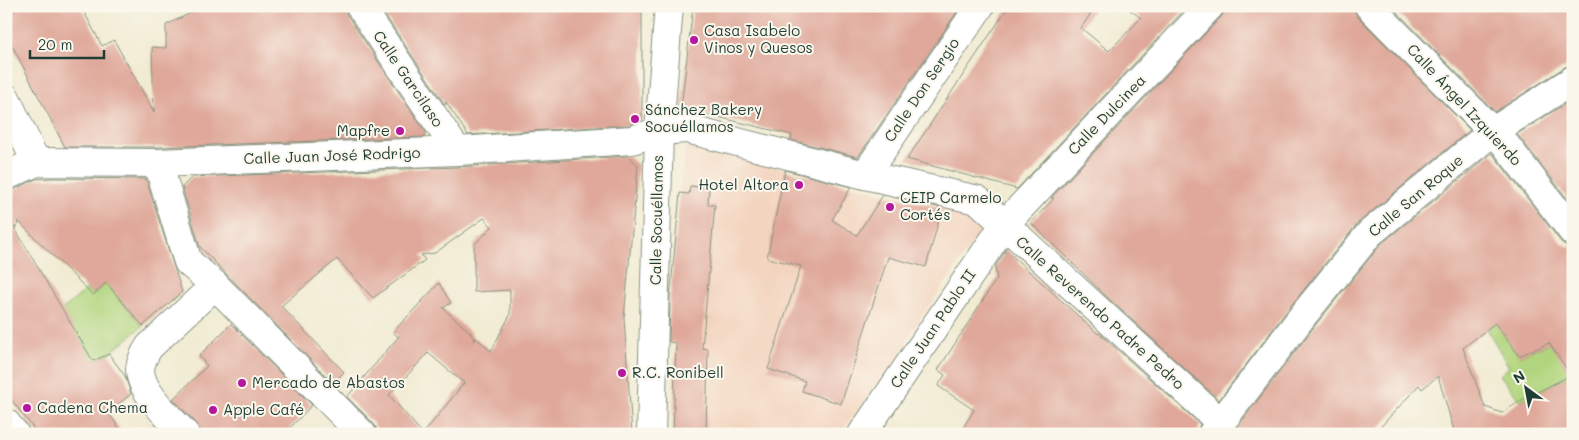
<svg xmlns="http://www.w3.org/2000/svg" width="1579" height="440" viewBox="0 0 1579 440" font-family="Mali,sans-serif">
  <rect width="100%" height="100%" fill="#fbf7ec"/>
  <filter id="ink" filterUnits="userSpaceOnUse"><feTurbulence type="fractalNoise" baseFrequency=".02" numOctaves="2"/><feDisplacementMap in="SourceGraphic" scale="10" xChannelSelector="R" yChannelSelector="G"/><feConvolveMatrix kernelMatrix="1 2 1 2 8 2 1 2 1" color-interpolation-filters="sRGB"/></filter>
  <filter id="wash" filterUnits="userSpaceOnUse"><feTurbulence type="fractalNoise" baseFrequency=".0096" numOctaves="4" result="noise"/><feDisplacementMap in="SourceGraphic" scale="20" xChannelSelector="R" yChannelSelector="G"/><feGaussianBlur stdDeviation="1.12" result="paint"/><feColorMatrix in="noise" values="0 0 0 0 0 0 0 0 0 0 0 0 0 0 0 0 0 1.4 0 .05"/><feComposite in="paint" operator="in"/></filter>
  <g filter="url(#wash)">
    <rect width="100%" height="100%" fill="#f1ebd2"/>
    <polygon fill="#f3d4be" points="685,145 785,169 767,259 801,266 809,239 819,177 966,214 982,229 906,340 909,343 885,377 882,375 841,434 673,434 676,344 666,342"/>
    <g fill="#b1d57e" stroke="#688959">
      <polygon points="106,283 143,326 109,354 93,361 62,310 87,289 93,295"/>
      <polygon points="1496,323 1519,356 1549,343 1573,374 1520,401 1500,375 1509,367 1487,329"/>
    </g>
    <g id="blocks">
      <g fill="#dfa89a" fill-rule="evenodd">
        <polygon points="6,6 81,6 102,46 114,40 154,112 152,47 166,48 166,25 205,6 344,6 347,15 426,133 424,137 158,147 65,147 6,34"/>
        <polygon points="379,6 642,6 642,120 629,125 468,135 446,102 445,105"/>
        <polygon points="693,6 961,6 858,157 791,140 792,135 681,108"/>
        <polygon points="1009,6 1096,6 1081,28 1109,51 1141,18 1125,6 1188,6 1017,189 907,159"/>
        <polygon points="1225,6 1354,6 1354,10 1358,17 1470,130 1358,223 1293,303 1219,400 1108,298 1031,223 1054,198 1051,198 1221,17 1225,10"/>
        <polygon points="1391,6 1573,6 1573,64 1565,67 1495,112"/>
        <polygon points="1573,99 1573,206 1517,134"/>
        <path d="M1492,153L1561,242L1567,246L1573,247V434H1455L1438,376L1422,389L1419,385L1374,434H1232L1317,323L1381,244ZM1495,323L1519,356L1549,343L1571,375L1520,401L1502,413L1485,407L1463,348Z"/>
        <polygon points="628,156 638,165 624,318 632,434 423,434 464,383 428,353 389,395 423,434 380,434 373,423 347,397 400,335 398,337 393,332 439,283 451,303 443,308 470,332 475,341 475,337 491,351 510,315 510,290 474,292 474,245 492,227 484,218 435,253 421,255 425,260 373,298 337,259 281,306 344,372 333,383 200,247 182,187 192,177 458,167"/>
        <polygon points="785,170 851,187 832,220 857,235 883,195 942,208 926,267 888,257 841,404 802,391 805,381 768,369 801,266 767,258"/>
        <polygon points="53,178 146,179 182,292 143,326 106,283 93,295 18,221 17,227 14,227 93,361 109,354 125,376 131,394 108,412 123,434 38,434 6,393 6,191 13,190 36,179"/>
        <polygon points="690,186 709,188 708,205 715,205 702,348 708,349 706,434 673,434 676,343 669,342 670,298 680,193 689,194"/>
        <polygon points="1006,250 1098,334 1099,333 1200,424 1197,434 959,434 974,410 938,386 945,375 938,370 997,278 995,267"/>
        <polygon points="231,324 312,405 284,434 200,434 200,430 196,423 173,399 207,366 199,356"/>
      </g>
    </g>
  </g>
  <g filter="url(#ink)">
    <use href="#blocks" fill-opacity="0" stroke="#889483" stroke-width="1"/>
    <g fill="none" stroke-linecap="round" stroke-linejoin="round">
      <g stroke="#889483" stroke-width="30">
        <g id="minor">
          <polyline points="360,6 457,151"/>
          <polyline points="1369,6 1505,144 1573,232"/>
          <polyline points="6,98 36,162"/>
          <polyline points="158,163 188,262 215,285 362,434"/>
          <polyline points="865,175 980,6"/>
          <polyline points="6,176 36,162 158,163 457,151 632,140 659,131 687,129 865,175 978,200 1220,422"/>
          <polyline points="6,423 15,434"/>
          <path d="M185,434C170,418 140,392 140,369C141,361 145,353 149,347L215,285"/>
          <polyline points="651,434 659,131 669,6"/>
          <polyline points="862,434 1004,225 1210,6"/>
          <polyline points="1212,434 1305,313 1370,233 1492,132 1573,80"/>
        </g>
      </g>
      <use href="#minor" stroke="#fff" stroke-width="28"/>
    </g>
  </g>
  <g fill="#b5179e" stroke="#fbf7ec" stroke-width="2">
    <circle cx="694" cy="40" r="5"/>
    <circle cx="635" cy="119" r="5"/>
    <circle cx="400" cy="131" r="5"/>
    <circle cx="799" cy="185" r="5"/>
    <circle cx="890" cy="207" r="5"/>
    <circle cx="622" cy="373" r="5"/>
    <circle cx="242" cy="383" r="5"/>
    <circle cx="27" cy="408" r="5"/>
    <circle cx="213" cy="410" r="5"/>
  </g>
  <g text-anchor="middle" stroke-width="4" stroke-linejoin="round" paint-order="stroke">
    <g font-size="15" fill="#1f3d34" stroke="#fbf7ec" text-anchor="start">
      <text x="704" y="36">Casa Isabelo<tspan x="704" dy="17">Vinos y Quesos</tspan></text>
      <text x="645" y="115">Sánchez Bakery<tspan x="645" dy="17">Socuéllamos</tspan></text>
      <text x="390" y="136" text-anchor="end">Mapfre</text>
      <text x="789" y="190" text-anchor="end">Hotel Altora</text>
      <text x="900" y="203">CEIP Carmelo<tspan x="900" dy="17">Cortés</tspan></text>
      <text x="632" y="378">R.C. Ronibell</text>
      <text x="252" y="388">Mercado de Abastos</text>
      <text x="37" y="413">Cadena Chema</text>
      <text x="223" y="415">Apple Café</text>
    </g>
    <g font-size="15" fill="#1f3d34" stroke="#fbf7ec">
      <text transform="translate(408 79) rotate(56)" y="5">Calle Garcilaso</text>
      <text transform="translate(922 90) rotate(-56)" y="5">Calle Don Sergio</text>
      <text transform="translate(1464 105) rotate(47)" y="5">Calle Ángel Izquierdo</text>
      <text transform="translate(1107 115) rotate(-46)" y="5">Calle Dulcinea</text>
      <text transform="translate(332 156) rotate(-2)" y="5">Calle Juan José Rodrigo</text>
      <text transform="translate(1416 196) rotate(-40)" y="5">Calle San Roque</text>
      <text transform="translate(657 220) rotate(-89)" y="5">Calle Socuéllamos</text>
      <text transform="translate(1100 313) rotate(42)" y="5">Calle Reverendo Padre Pedro</text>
      <text transform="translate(933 329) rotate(-56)" y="5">Calle Juan Pablo II</text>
    </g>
  </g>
  <rect width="1579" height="440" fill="none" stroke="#fbf7ec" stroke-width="25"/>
  <g transform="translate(1526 388) rotate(328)" stroke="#fbf7ec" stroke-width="4" paint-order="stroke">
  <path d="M0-4L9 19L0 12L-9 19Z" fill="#1f3d34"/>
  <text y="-8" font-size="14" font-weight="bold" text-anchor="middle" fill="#1f3d34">N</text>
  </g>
  <path d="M30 50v8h74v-8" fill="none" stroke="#1f3d34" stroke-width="2.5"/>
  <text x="38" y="50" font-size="15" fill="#1f3d34" stroke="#fbf7ec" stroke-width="4" paint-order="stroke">20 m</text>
</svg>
